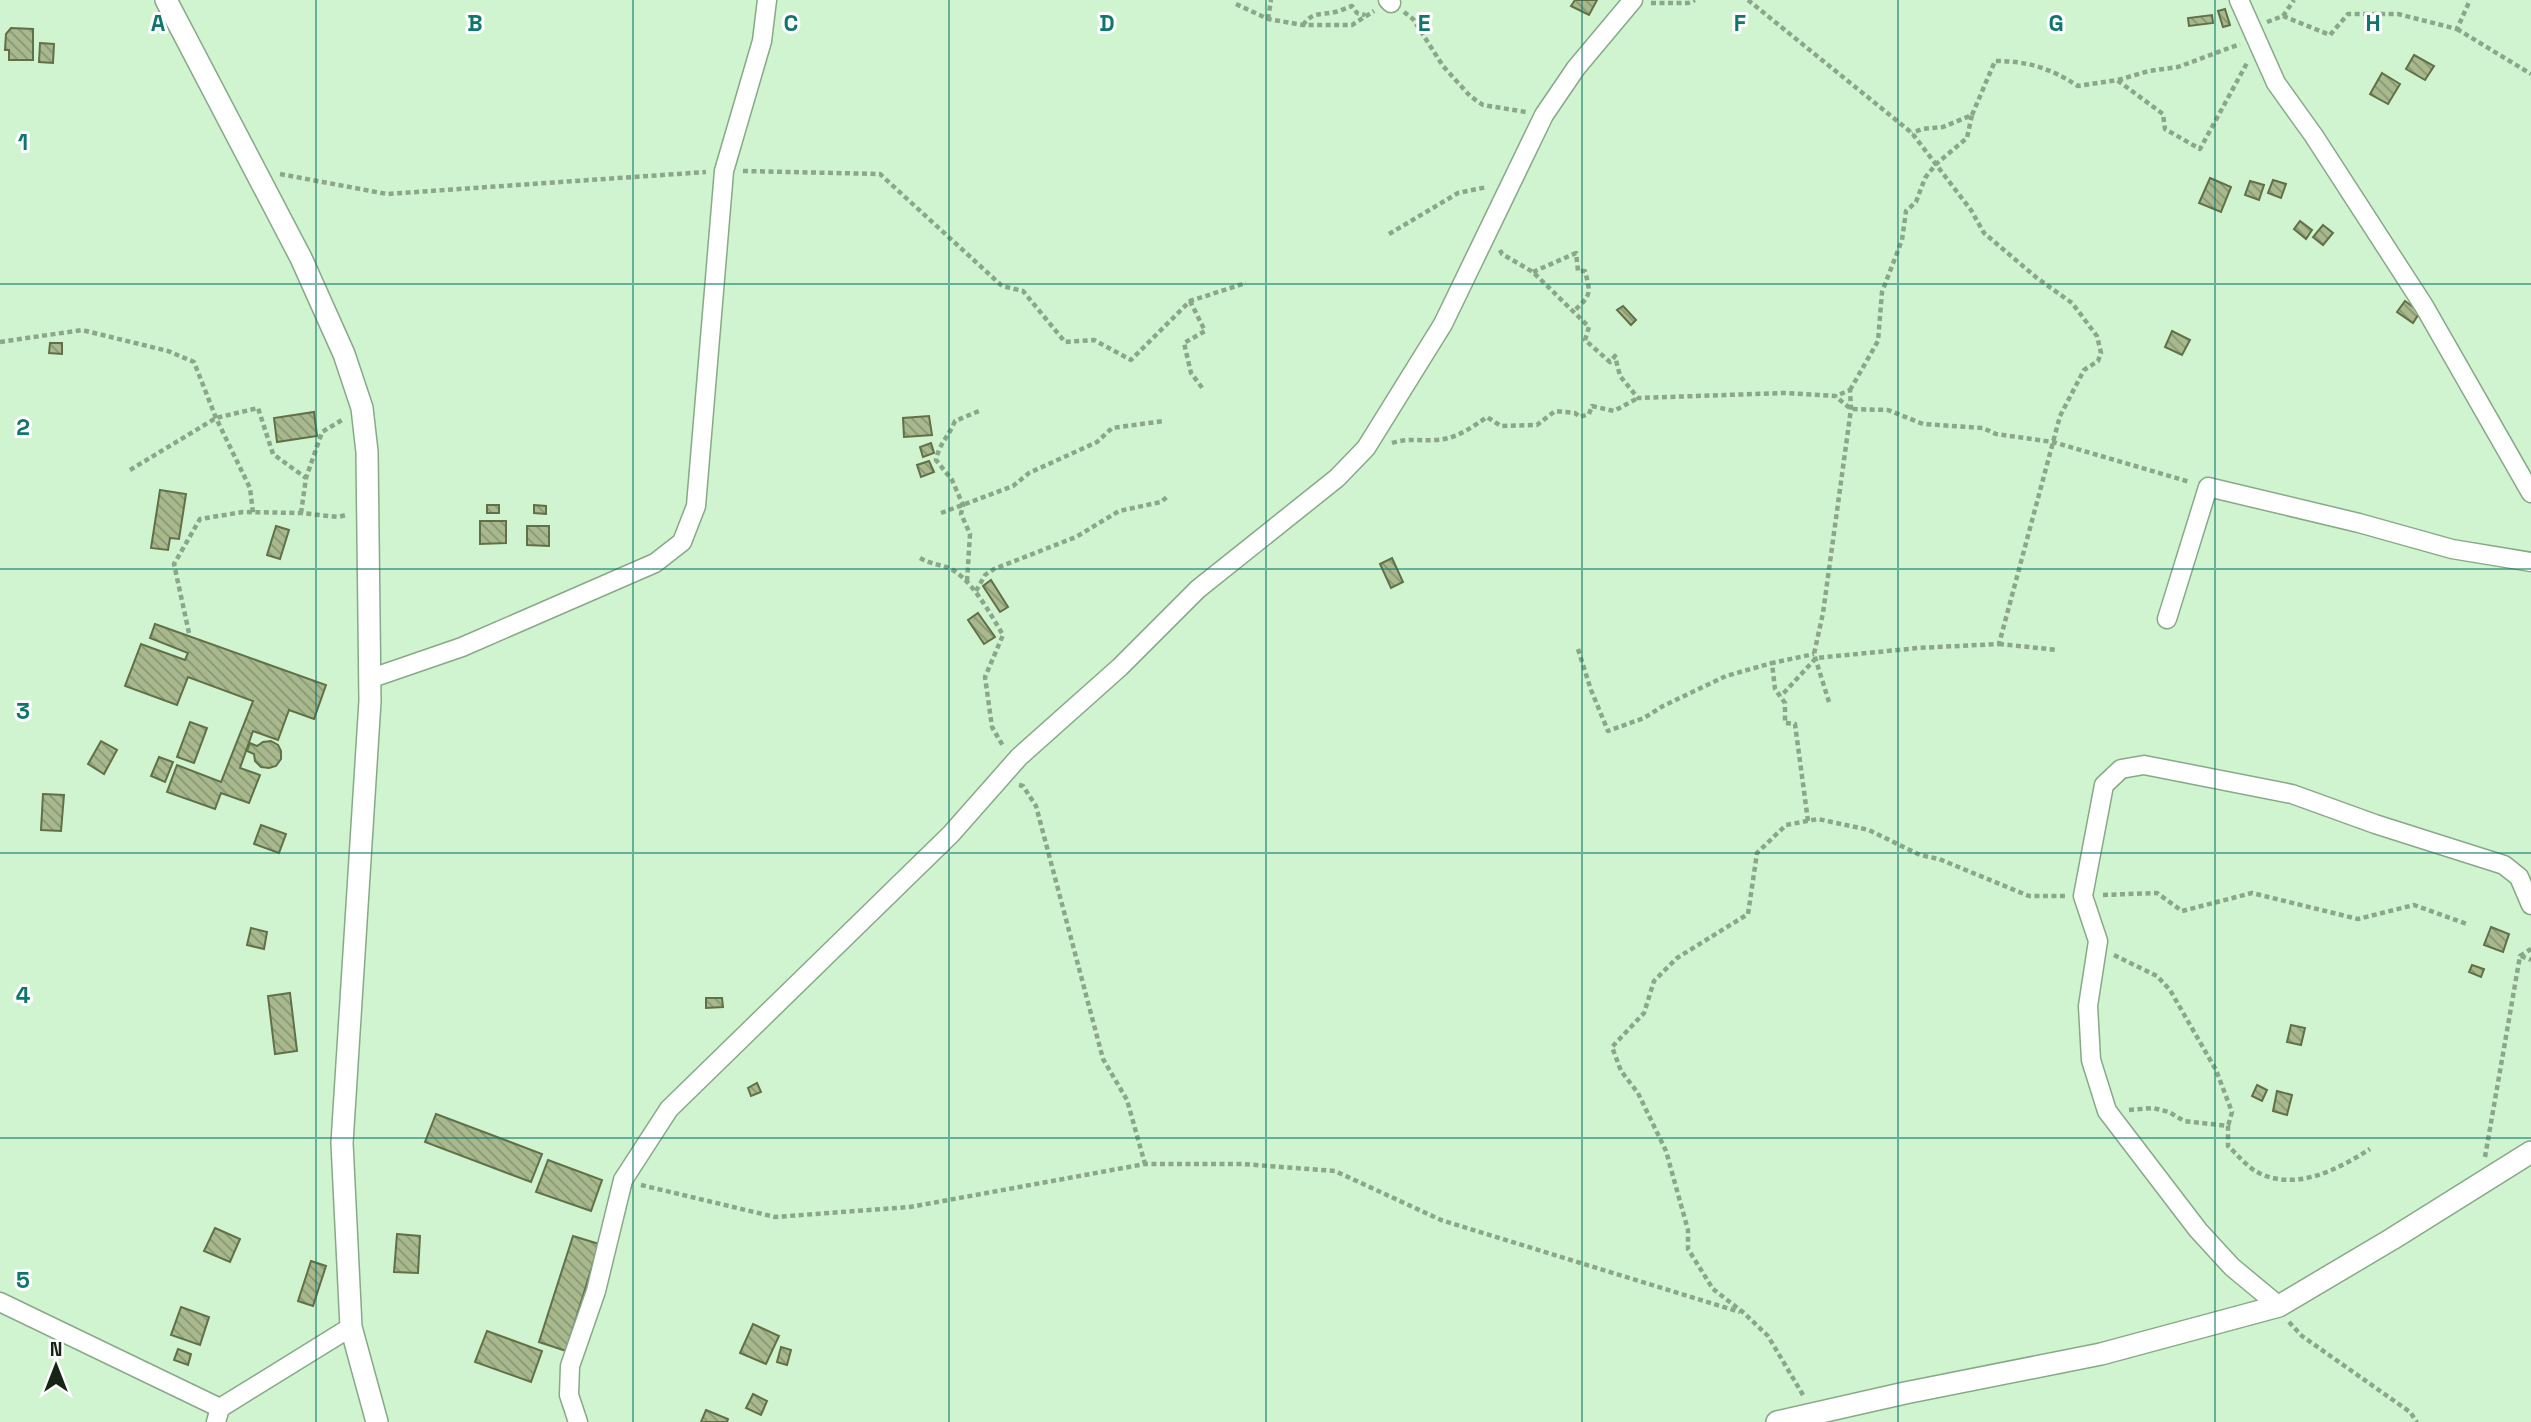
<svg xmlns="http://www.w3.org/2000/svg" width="2531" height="1422" viewBox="0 0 2531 1422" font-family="'Space Grotesk',sans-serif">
  <defs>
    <pattern id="building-back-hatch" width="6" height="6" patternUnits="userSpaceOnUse" patternTransform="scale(1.75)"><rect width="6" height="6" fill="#a8b98e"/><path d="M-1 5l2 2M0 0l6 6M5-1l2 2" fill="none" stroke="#889673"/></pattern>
  </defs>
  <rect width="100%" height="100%" fill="#d0f4cf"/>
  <g fill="url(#building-back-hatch)" stroke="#617048" stroke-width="2">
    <polygon points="1575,0 1597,0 1589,15 1571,6"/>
    <polygon points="2225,9 2230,25 2223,27 2218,11"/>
    <polygon points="2212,15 2213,23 2189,26 2188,18"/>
    <polygon points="11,28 33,29 33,60 9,60 9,50 5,50 6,34"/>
    <polygon points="40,43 54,44 53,63 39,62"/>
    <polygon points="2414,55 2434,66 2425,80 2406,69"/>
    <polygon points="2382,73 2400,84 2388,104 2370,94"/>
    <polygon points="2210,178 2231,187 2221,212 2199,203"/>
    <polygon points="2273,180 2286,184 2281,198 2268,193"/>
    <polygon points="2250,181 2264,185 2259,200 2245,195"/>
    <polygon points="2300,221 2312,230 2306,239 2294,229"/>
    <polygon points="2323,225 2333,233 2323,245 2313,237"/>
    <polygon points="2405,301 2420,312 2413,323 2397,312"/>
    <polygon points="1623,306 1636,320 1631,325 1617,310"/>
    <polygon points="2172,331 2190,340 2182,355 2165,347"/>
    <polygon points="50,343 62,343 62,354 49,353"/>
    <polygon points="314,412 317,436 277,442 274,418"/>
    <polygon points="929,416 932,435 904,437 903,418"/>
    <polygon points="931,443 934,453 923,457 920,447"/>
    <polygon points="929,461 934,472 921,477 917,465"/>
    <polygon points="160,490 186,494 179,539 170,538 168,550 151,548"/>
    <rect x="487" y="505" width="12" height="8"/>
    <polygon points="534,505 546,506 546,514 534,513"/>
    <polygon points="480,521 506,521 506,543 480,544"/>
    <polygon points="276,526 289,530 280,559 267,555"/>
    <polygon points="527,526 549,526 549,546 527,545"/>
    <polygon points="1392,558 1403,582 1391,588 1380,564"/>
    <polygon points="991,580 1008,607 1000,612 983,586"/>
    <polygon points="978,613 995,637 984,644 968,620"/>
    <polygon points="155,624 326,685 314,719 289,710 278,740 253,731 240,768 260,775 249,803 221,793 215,809 167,792 177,765 221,782 253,701 188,677 177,705 125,686 141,644 185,660 188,653 150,638"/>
    <polygon points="190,722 207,728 194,763 177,757"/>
    <polygon points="101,741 117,750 104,774 88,764"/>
    <polygon points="271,741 278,745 281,751 281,759 276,766 269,768 261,767 255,761 254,754 247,751 250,743 257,746 263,742"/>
    <polygon points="159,757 173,762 165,782 151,776"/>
    <polygon points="43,794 64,795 61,831 41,830"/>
    <polygon points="261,825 286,834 279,853 254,844"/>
    <polygon points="2491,927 2509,934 2503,952 2484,945"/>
    <polygon points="251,928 267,932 264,949 247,945"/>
    <polygon points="2472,965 2484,969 2481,977 2469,972"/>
    <polygon points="290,993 297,1051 275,1054 268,996"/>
    <polygon points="706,998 722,998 723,1007 706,1008"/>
    <polygon points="2291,1025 2305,1028 2301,1045 2287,1042"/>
    <polygon points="757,1083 761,1092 751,1096 748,1088"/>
    <polygon points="2257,1085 2267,1090 2262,1101 2252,1096"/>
    <polygon points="2277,1091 2292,1095 2287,1115 2273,1111"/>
    <polygon points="436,1114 542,1154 531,1182 425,1142"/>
    <polygon points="548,1160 602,1180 591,1211 536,1192"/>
    <polygon points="215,1228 240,1239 230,1262 204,1251"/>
    <polygon points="397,1234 420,1236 418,1273 394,1272"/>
    <polygon points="573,1236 599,1244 566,1351 539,1342"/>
    <polygon points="311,1261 326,1266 313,1306 298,1301"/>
    <polygon points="181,1307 209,1317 200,1345 171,1335"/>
    <polygon points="753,1324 779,1336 766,1364 740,1353"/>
    <polygon points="487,1331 542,1351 531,1382 475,1362"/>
    <polygon points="781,1347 791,1350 787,1365 777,1362"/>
    <polygon points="178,1349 191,1354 188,1365 174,1360"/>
    <polygon points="753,1394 767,1401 761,1415 746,1408"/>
    <polygon points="706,1410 728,1419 727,1422 701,1422"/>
  </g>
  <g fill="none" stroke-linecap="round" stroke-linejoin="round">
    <g stroke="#87a987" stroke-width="21">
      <g id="minor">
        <polyline points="1388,0 1391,3"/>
        <polyline points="2239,0 2276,83 2314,136 2424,306 2531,493"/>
        <polyline points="2167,619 2208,487 2359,523 2452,549 2531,562"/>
        <polyline points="369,679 462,647 655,563 682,542 696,506 724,171 762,41 767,0"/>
        <polyline points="0,1302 220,1408"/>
        <polyline points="2279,1306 2232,1267 2198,1230 2107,1111 2091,1060 2088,1006 2098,941 2083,896 2104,785 2121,769 2144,765 2292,794 2375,824 2504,865 2519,877 2531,905"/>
        <polyline points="216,1422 220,1408 351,1327"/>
        <polyline points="578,1422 569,1395 570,1366 596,1291 623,1180 669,1109 951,834 1019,757 1120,667 1198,589 1337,478 1366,448 1443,324 1544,115 1576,68 1633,0"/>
      </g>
    </g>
    <g stroke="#87a987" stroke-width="24">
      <g id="tertiary">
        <polyline points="166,0 301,258 344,354 362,408 367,452 370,701 342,1143 351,1327 377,1422"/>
        <polyline points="1777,1422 1905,1393 2101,1354 2279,1306 2392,1239 2531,1152"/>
      </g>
    </g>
    <g stroke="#8ba78a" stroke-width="4.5" stroke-dasharray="5 3.5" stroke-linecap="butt">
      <polyline points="1748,0 1912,133 1971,210 1984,233 2037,278 2072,303 2097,336 2101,353 2098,361 2084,370 2060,416 1999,644 1918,648 1816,658 1781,696"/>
      <polyline points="1651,3 1688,3 1695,0"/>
      <polyline points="1236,4 1268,19 1303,25 1352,25 1374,11"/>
      <polyline points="1404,12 1413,19 1443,66 1470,96 1483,105 1526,112"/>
      <polyline points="2283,16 2330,35 2348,14 2398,14 2457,29 2470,0"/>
      <polyline points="1268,19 1271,0"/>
      <polyline points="2267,22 2283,16 2294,0"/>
      <path d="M1303,25C1312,12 1320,15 1335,12C1340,11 1346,8 1352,6L1357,13L1365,15"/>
      <polyline points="2457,29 2531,74"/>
      <polyline points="2118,80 2149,71 2178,67 2240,44"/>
      <path d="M1972,115L1995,61C2028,61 2050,68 2078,86L2117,80L2163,114L2165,129L2200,149L2247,63"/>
      <polyline points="743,171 880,174 1002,286 1023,291 1065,342 1094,340 1131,360 1190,301 1246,283"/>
      <polyline points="280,174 387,194 706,172"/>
      <polyline points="1389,234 1458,193 1487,187"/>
      <polyline points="1500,250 1502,254 1533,272 1589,327 1585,340 1610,362 1615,356 1620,376 1638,398 1784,393 1835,396 1851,409 1888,410 1923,424 1983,428 1996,434 2053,442 2190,482"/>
      <path d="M1533,272L1576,253L1578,271H1585C1591,294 1591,295 1574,311"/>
      <polyline points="1190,301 1205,331 1184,343 1191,373 1203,389"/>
      <polyline points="0,342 82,330 168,351 194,362 216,418 250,488 253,513"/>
      <polyline points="1850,390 1878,341 1882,292 1902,240 1906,211 1916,202 1925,178 1936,164 1967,138 1972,115 1943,127 1922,129 1912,133"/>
      <path d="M1392,443C1407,438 1421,441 1436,440C1456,439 1471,428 1487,417L1501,426L1537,425L1555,411L1575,413L1580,417L1589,414L1592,406L1614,411L1638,398"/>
      <polyline points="130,470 216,418 258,408 273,454 306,478"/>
      <polyline points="301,513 306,478 322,432 342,420"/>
      <polyline points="941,513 1013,486 1029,473 1097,442 1112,428 1164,421"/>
      <path d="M920,558C929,563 936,564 946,567C969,574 991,615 1003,635L985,677L992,727L1003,746"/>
      <path d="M967,581L970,534L961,514L963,505L952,480L936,460C939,444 949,436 955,421L979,411"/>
      <polyline points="976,591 985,575 994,569 1076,537 1119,511 1161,502 1168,496"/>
      <polyline points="189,633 174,564 200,519 243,512 301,513 338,517 346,515"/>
      <polyline points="1999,644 2058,650"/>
      <polyline points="1578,649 1591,690 1608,731 1644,718 1663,706 1726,676 1772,663"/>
      <polyline points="1829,702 1814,654 1823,613 1851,409 1850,390 1836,396"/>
      <polyline points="1019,785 1023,786 1036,806 1103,1059 1127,1100 1145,1164"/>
      <polyline points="1808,821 1795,724 1785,723 1785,703 1775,689 1772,663 1814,654"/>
      <polyline points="2103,895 2157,893 2182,911 2252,893 2358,919 2414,905 2467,924"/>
      <polyline points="2114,955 2157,976 2170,990 2216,1070 2232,1112 2228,1126"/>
      <polyline points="2521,956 2531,960"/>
      <path d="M2129,1110L2153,1108L2169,1112L2184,1121L2228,1126V1146C2237,1154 2246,1166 2257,1172C2295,1192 2337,1170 2370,1149"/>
      <polyline points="2485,1157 2520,956 2531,949"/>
      <polyline points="641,1185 775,1217 910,1207 1145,1164 1242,1164 1335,1171 1441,1220 1740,1312"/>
      <polyline points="2289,1322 2302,1336 2410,1412 2417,1422"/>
      <polyline points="1803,1395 1768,1336 1744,1313 1713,1289 1688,1249 1688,1230 1666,1151 1638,1093 1621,1071 1612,1047 1644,1013 1654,981 1677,958 1748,914 1757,853 1786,825 1818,819 1869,830 1920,855 1939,859 2029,896 2066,896"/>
    </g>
    <use href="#minor" stroke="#fff" stroke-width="18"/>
    <use href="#tertiary" stroke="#fff" stroke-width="21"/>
  </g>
  <path fill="none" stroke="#0f766e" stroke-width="2" stroke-opacity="0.55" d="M316,0V1422M633,0V1422M949,0V1422M1266,0V1422M1582,0V1422M1898,0V1422M2215,0V1422M0,284H2531M0,569H2531M0,853H2531M0,1138H2531"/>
  <g font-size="23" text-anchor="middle" font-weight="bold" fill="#0f766e" stroke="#fff" stroke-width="6" stroke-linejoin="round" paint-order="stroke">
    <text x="158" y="31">A</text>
    <text x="475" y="31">B</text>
    <text x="791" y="31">C</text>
    <text x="1107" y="31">D</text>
    <text x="1424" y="31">E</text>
    <text x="1740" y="31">F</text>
    <text x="2056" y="31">G</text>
    <text x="2373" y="31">H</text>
    <text x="23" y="150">1</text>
    <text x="23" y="435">2</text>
    <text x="23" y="719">3</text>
    <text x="23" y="1003">4</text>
    <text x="23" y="1288">5</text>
  </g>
  <g transform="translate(56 1366)" stroke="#ffffff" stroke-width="5" paint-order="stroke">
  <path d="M0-5L12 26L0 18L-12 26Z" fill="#172517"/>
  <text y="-10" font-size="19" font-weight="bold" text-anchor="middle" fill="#172517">N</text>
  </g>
</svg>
